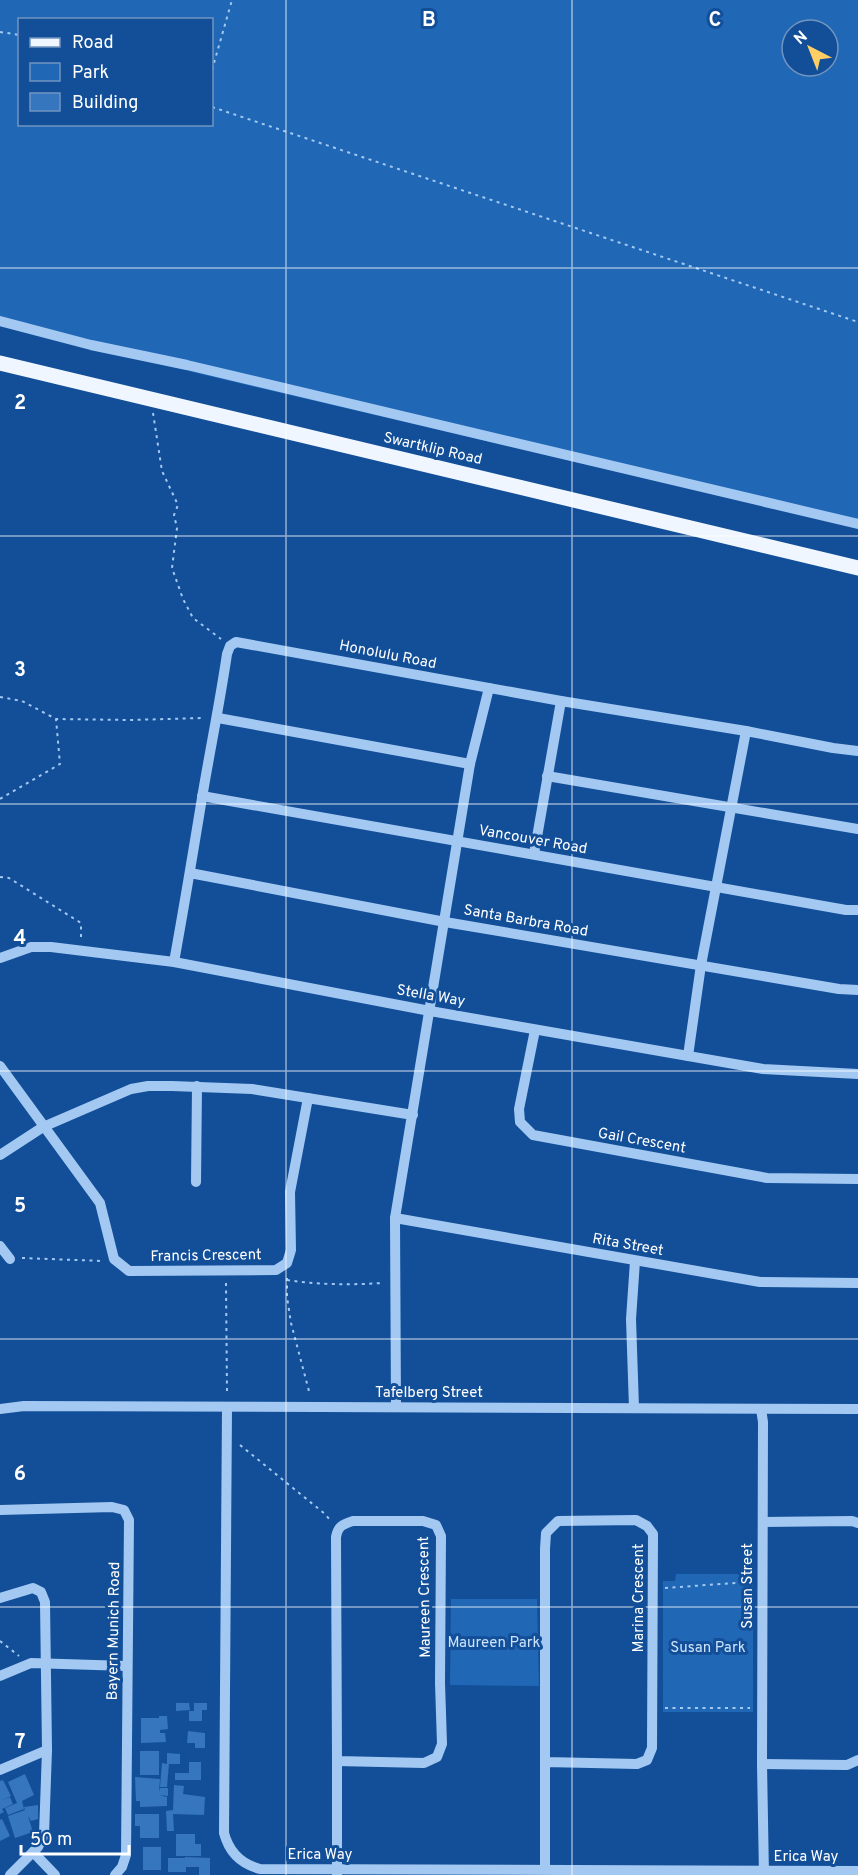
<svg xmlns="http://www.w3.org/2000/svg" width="858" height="1875" viewBox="0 0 858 1875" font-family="Overpass,sans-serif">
  <rect width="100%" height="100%" fill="#124f98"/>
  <g fill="#2067b5" fill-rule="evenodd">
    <path d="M0,0H858V528L221,379L0,325ZM20,20H212V124H20ZM792,30H828V66H792Z"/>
    <polygon points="676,1574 753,1574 753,1712 663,1712 663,1581 675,1581"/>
    <polygon points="451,1599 537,1599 539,1686 450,1685"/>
  </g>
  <g fill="#3576be">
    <polygon points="176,1703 189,1703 190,1710 176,1711"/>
    <polygon points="194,1703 207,1703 207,1710 202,1710 202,1721 189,1721 189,1711 194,1711"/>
    <polygon points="159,1716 167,1716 168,1729 160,1730 160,1733 165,1733 166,1742 141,1743 141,1718 159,1718"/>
    <polygon points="188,1731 205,1733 205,1748 195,1748 195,1743 187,1743"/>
    <rect x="140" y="1751" width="19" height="24"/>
    <polygon points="167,1753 180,1754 180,1764 169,1764 167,1787 160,1787 162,1763 167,1764"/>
    <polygon points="189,1762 201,1762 201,1780 175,1780 175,1773 189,1773"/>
    <polygon points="25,1774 34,1795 22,1801 24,1809 8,1815 5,1808 17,1803 8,1782"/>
    <polygon points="135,1777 160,1779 159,1792 160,1788 168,1788 168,1796 159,1795 167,1797 167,1806 140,1807 140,1801 136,1801"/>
    <polygon points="3,1780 11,1796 2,1800 10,1797 13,1804 2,1809 4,1812 0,1814 0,1781"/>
    <polygon points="174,1785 184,1786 183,1794 205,1797 204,1815 173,1814 174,1831 167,1831 166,1811 173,1810"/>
    <polygon points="38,1805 38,1819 31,1821 28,1816 33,1832 15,1838 8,1816 25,1810 24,1807"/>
    <polygon points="135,1814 159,1814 159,1838 140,1838 140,1826 135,1826"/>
    <polygon points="2,1819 10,1836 0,1841 0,1820"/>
    <polygon points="176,1834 195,1834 195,1844 201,1844 201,1856 176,1856"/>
    <rect x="143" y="1847" width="18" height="23"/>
    <polygon points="185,1857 210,1858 210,1875 199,1875 199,1867 186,1867 186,1872 168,1872 168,1858 185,1858 185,1864"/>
  </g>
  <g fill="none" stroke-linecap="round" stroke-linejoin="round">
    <g stroke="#a3c9f3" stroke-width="2" stroke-dasharray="3 4.5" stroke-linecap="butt">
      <polyline points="0,32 20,35"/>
      <polyline points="212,70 232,0"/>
      <polyline points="212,107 858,322"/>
      <polyline points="153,413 162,471 178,505 174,515 177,528 172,568 183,599 193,618 221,639"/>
      <polyline points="0,697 22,701 56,719 131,720 203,718"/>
      <polyline points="0,799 60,764 56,719"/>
      <polyline points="0,877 9,878 81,923 81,938"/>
      <polyline points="22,1258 103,1261"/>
      <polyline points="287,1278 287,1297 291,1323 310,1395"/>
      <path d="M287,1280C319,1285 351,1285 383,1283"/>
      <polyline points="226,1283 227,1394"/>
      <polyline points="240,1445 325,1514 330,1520"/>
      <polyline points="665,1588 749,1582"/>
      <polyline points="0,1641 19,1656"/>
      <polyline points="665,1708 750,1708"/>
    </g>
    <g stroke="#a3c9f3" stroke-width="10">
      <polyline points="0,321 91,345 187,365 858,524"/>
      <polyline points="218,718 470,764"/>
      <polyline points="547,776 858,829"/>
      <polyline points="202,796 846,910 858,910"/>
      <polyline points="534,854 561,701"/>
      <polyline points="190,873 445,922 839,989 858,990"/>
      <polyline points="0,958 31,947 51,947 174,962 430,1011 763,1069 858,1074"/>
      <path d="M174,962C184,907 193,853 202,798C210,750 220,702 227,654L230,646L236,642L561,701L746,731L833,748L858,751"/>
      <polyline points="535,1030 519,1109 520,1122 533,1135 767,1178 858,1179"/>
      <polyline points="688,1056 701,965 746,731"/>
      <polyline points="0,1066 100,1203 114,1259 129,1271 276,1270 287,1263 291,1250 290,1192 308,1098"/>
      <polyline points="0,1155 43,1127 131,1089 148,1086 172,1086 252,1089 413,1115"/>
      <polyline points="196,1182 197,1086"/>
      <polyline points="395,1218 760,1282 858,1283"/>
      <polyline points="0,1246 10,1259"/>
      <polyline points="396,1407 395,1218 470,764 489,688"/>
      <path d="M227,1408L224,1833C229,1852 241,1864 260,1869L858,1871"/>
      <polyline points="634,1408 631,1319 635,1261"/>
      <polyline points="0,1409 24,1406 858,1409"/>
      <polyline points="761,1409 763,1422 762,1764 764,1875"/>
      <polyline points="0,1510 112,1507 124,1510 129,1520 126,1855 122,1867 115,1875"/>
      <path d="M353,1521H423L436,1525L441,1536L440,1683L442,1744L437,1757L424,1763L337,1761L336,1537C338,1526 343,1524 353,1521Z"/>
      <polyline points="763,1522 852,1521 858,1523"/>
      <polyline points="0,1598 33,1588 41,1592 45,1602 47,1750 44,1835 38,1847 10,1875"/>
      <polyline points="0,1676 31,1663 127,1666"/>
      <polyline points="337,1761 337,1875"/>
      <polyline points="762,1764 847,1765 858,1760"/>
      <polyline points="0,1770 47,1750"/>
      <polyline points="33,1852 55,1875"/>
      <polyline points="545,1869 545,1549 546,1533 558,1521 636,1520 647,1526 653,1534 652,1748 647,1760 637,1764 545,1762"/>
    </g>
    <polyline stroke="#eff6ff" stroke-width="15" points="0,363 858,568"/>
  </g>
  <path fill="none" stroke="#fff" stroke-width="1.5" stroke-opacity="0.55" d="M286,0V1875M572,0V1875M0,268H858M0,536H858M0,804H858M0,1071H858M0,1339H858M0,1607H858"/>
  <g text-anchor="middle" stroke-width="6" stroke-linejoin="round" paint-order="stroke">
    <g font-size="15" fill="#fff" stroke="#124f98">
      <text transform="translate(433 448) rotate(13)" y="5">Swartklip Road</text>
      <text transform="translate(388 654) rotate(11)" y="5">Honolulu Road</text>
      <text transform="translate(533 839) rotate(10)" y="5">Vancouver Road</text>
      <text transform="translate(526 920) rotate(10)" y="5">Santa Barbra Road</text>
      <text transform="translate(431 995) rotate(10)" y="5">Stella Way</text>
      <text transform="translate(642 1140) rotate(10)" y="5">Gail Crescent</text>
      <text transform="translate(628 1244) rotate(10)" y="5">Rita Street</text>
      <text transform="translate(206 1255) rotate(-1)" y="5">Francis Crescent</text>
      <text x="429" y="1397">Tafelberg Street</text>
      <text transform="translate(747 1586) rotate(-90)" y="5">Susan Street</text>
      <text transform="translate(424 1597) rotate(-91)" y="5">Maureen Crescent</text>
      <text transform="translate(638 1598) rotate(-90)" y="5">Marina Crescent</text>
      <text transform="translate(113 1631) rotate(-89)" y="5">Bayern Munich Road</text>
      <text x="320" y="1859">Erica Way</text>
      <text x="806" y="1861">Erica Way</text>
    </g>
    <g font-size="15" fill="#cbe3fd" stroke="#124f98">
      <text x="494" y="1647">Maureen Park</text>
      <text x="708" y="1652">Susan Park</text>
    </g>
  </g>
  <g font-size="20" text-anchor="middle" font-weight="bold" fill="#fff" stroke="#124f98" stroke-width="6" stroke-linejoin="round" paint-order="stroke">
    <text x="429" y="26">B</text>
    <text x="715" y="26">C</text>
    <text x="20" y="409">2</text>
    <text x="20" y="676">3</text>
    <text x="20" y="944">4</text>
    <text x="20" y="1212">5</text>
    <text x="20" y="1480">6</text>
    <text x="20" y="1748">7</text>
  </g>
  <rect x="18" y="18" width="195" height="108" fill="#124f98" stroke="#7195c1" stroke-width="1.5"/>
  <rect x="30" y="38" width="30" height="9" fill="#eff6ff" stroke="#7195c1" stroke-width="1.5"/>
  <text x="72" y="48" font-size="18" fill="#ffffff">Road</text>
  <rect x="30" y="63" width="30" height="18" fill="#2067b5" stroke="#7195c1" stroke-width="1.5"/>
  <text x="72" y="78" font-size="18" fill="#ffffff">Park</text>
  <rect x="30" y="93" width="30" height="18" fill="#3576be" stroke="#7195c1" stroke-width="1.5"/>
  <text x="72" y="108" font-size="18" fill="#ffffff">Building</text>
  <g transform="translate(810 48) rotate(318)"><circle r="28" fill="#124f98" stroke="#7195c1" stroke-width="1.5"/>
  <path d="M0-4.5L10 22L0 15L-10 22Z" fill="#ffcf65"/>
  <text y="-9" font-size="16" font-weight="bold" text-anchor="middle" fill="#ffffff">N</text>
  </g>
  <path d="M21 1845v9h108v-9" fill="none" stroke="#ffffff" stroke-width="3"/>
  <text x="30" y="1845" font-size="18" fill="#ffffff" stroke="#124f98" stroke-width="4.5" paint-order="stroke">50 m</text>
</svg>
